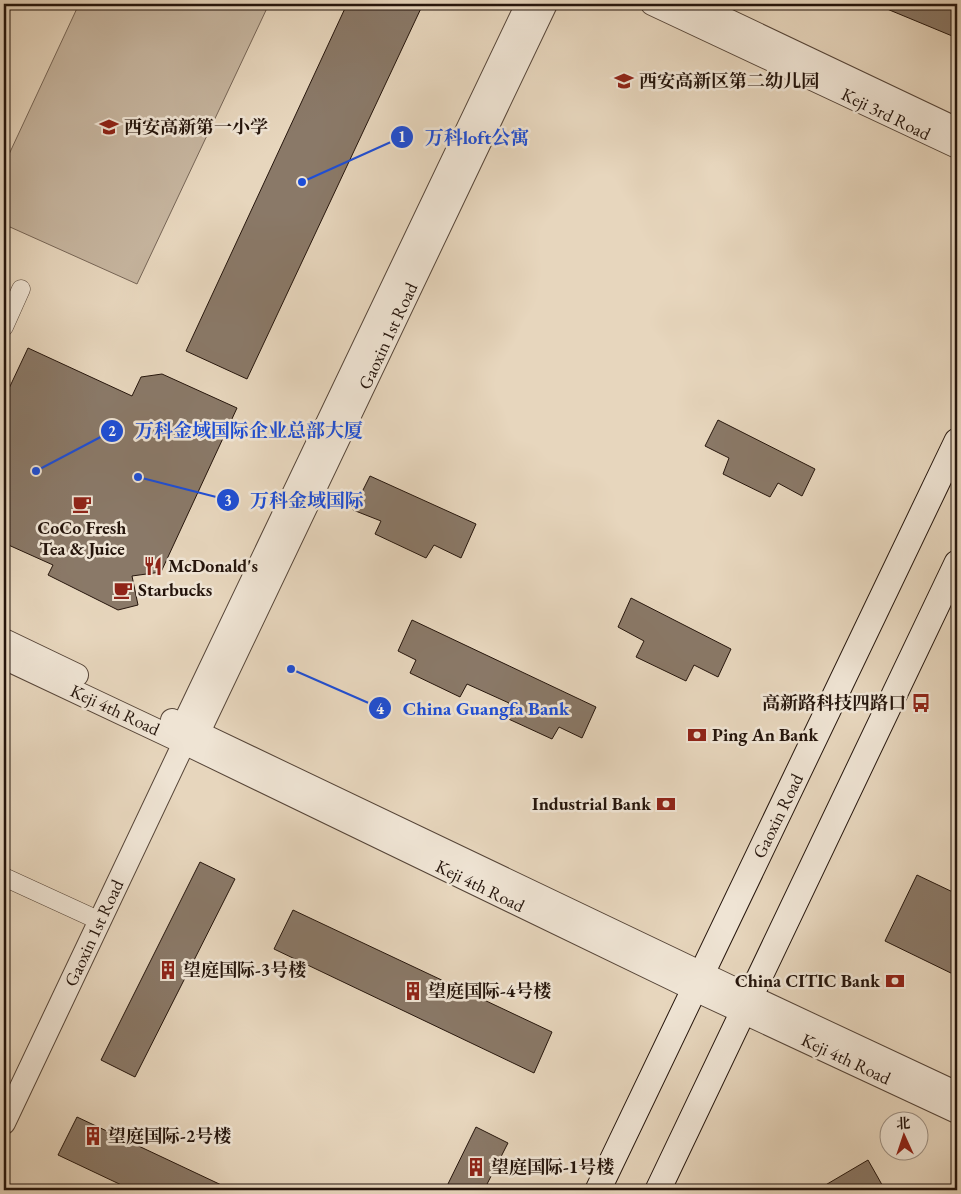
<svg xmlns="http://www.w3.org/2000/svg" width="961" height="1194" viewBox="0 0 961 1194" font-family="'EB Garamond','Noto Serif SC',serif">
  <rect width="100%" height="100%" fill="#e7d6bd"/>
  <filter id="stains"><feTurbulence type="fractalNoise" baseFrequency=".004" numOctaves="4"/><feColorMatrix values="0 0 0 0 .2 0 0 0 0 .09 0 0 0 0 .02 0 0 0 .5 -.17"/></filter>
  <radialGradient id="worn" r=".72"><stop offset=".6" stop-color="#630" stop-opacity="0"/><stop offset="1" stop-color="#630" stop-opacity=".3"/></radialGradient>
  <polygon fill="#c6b59f" stroke="#766556" points="79,4 264,4 268,6 137,284 10,227 4,239 4,165"/>
  <g fill="#8a7968" stroke="#25150c">
    <polygon points="347,4 423,4 247,379 186,351"/>
    <polygon points="875,4 957,4 957,38"/>
    <polygon points="28,348 132,396 141,377 162,374 237,408 161,572 132,576 138,605 118,610 48,575 53,565 4,543 4,399"/>
    <polygon points="718,420 815,469 802,496 778,483 770,497 723,474 729,458 705,446"/>
    <polygon points="370,476 476,524 461,558 434,545 426,558 375,534 381,521 353,510"/>
    <polygon points="631,598 731,649 718,677 694,665 686,681 636,657 644,641 618,627"/>
    <polygon points="412,620 596,707 582,738 559,727 552,739 502,716 509,703 467,684 460,697 410,673 416,660 398,651"/>
    <polygon points="200,862 235,879 135,1077 101,1060"/>
    <polygon points="917,875 957,894 957,976 885,941"/>
    <polygon points="293,910 552,1032 534,1073 274,949"/>
    <polygon points="77,1117 232,1190 132,1190 58,1155"/>
    <polygon points="476,1127 508,1143 484,1190 445,1190"/>
    <polygon points="868,1160 885,1190 817,1190"/>
  </g>
  <g fill="none" stroke-linecap="round" stroke-linejoin="round">
    <g stroke="#564538" stroke-width="19">
      <g id="minor">
        <polyline points="4,327 21,289"/>
        <polyline points="4,877 100,921"/>
      </g>
    </g>
    <g stroke="#564538" stroke-width="24">
      <g id="tertiary">
        <polyline points="652,4 957,147"/>
        <polyline points="694,4 957,129"/>
        <polyline points="4,640 77,675"/>
        <polyline points="4,658 184,743 695,990 957,1112"/>
        <polyline points="172,720 750,996 957,1093"/>
        <polyline points="187,741 199,732 546,4"/>
        <polyline points="4,1123 184,743 183,725 527,4"/>
      </g>
    </g>
    <g stroke="#25150c" stroke-width="27">
      <g id="secondary">
        <polyline points="598,1190 957,441"/>
        <polyline points="658,1190 957,563"/>
      </g>
    </g>
    <use href="#minor" stroke="#efe4d4" stroke-width="18"/>
    <use href="#tertiary" stroke="#efe4d4" stroke-width="22"/>
    <use href="#secondary" stroke="#efe4d4" stroke-width="25"/>
  </g>
  <defs>
    <g id="school-bare" transform="scale(1.5)"><path d="M0-5L7-2L0 1L-7-2ZM-4 1L0 2.5L4 1V4Q0 6-4 4Z" fill="#8f2418" stroke="#efe4d4" stroke-width="2.5" paint-order="stroke"/></g>
    <g id="cafe-bare" transform="scale(1.5)"><path d="M-5.5-4.5H6V0H3Q3 3.5 0 3.5H-2.5Q-5.5 3.5-5.5 0ZM3-3.2v2h1.7v-2ZM-6 4.5H4V6H-6Z" fill="#8f2418" stroke="#efe4d4" stroke-width="2.5" paint-order="stroke"/></g>
    <g id="restaurant-bare" transform="scale(1.5)"><path d="M-5-6h1v4h1v-4h1v4h1v-4h1v5L-1.5 .5V6h-2V.5L-5-1ZM5-6V6H3V1.5H1.5Q1.5-4 5-6Z" fill="#8f2418" stroke="#efe4d4" stroke-width="2.5" paint-order="stroke"/></g>
    <g id="bus-bare" transform="scale(1.5)"><path d="M-5-6H5V4H4V6H2V4H-2V6H-4V4H-5ZM-3.5-4V0h7V-4ZM-3.5 1.2v1.5H-2V1.2ZM2 1.2v1.5H3.5V1.2Z" fill="#8f2418" stroke="#efe4d4" stroke-width="2.5" paint-order="stroke"/></g>
    <g id="bank-bare" transform="scale(1.5)"><path d="M-6-4H6V4H-6ZM0-2.3a2.3 2.3 0 1 0 0 4.6a2.3 2.3 0 1 0 0-4.6Z" fill="#8f2418" stroke="#efe4d4" stroke-width="2.5" paint-order="stroke"/></g>
    <g id="building-bare" transform="scale(1.5)"><path d="M-4-6H4V6H1V3H-1V6H-4ZM-2.5-4.3h1.7v1.8h-1.7ZM.8-4.3h1.7v1.8H.8ZM-2.5-1h1.7V.8h-1.7ZM.8-1h1.7V.8H.8Z" fill="#8f2418" stroke="#efe4d4" stroke-width="2.5" paint-order="stroke"/></g>
  </defs>
  <g fill-rule="evenodd">
    <use href="#school-bare" x="624" y="81"/>
    <use href="#school-bare" x="109" y="127"/>
    <use href="#cafe-bare" x="82" y="504"/>
    <use href="#restaurant-bare" x="153" y="566"/>
    <use href="#cafe-bare" x="123" y="590"/>
    <use href="#bus-bare" x="921" y="703"/>
    <use href="#bank-bare" x="697" y="735"/>
    <use href="#bank-bare" x="666" y="804"/>
    <use href="#building-bare" x="168" y="970"/>
    <use href="#bank-bare" x="895" y="981"/>
    <use href="#building-bare" x="413" y="991"/>
    <use href="#building-bare" x="93" y="1136"/>
    <use href="#building-bare" x="476" y="1167"/>
  </g>
  <g text-anchor="middle" stroke-width="5" stroke-linejoin="round" paint-order="stroke">
    <g font-size="18" font-weight="bold" fill="#25150c" stroke="#efe4d4" text-anchor="start">
      <text x="639" y="87">西安高新区第二幼儿园</text>
      <text x="124" y="133">西安高新第一小学</text>
      <text x="82" y="534" text-anchor="middle">CoCo Fresh<tspan x="82" dy="21">Tea &amp; Juice</tspan></text>
      <text x="168" y="572">McDonald's</text>
      <text x="138" y="596">Starbucks</text>
      <text x="906" y="709" text-anchor="end">高新路科技四路口</text>
      <text x="712" y="741">Ping An Bank</text>
      <text x="651" y="810" text-anchor="end">Industrial Bank</text>
      <text x="183" y="976">望庭国际-3号楼</text>
      <text x="880" y="987" text-anchor="end">China CITIC Bank</text>
      <text x="428" y="997">望庭国际-4号楼</text>
      <text x="108" y="1142">望庭国际-2号楼</text>
      <text x="491" y="1173">望庭国际-1号楼</text>
    </g>
    <g font-size="18" fill="#25150c" stroke="#efe4d4">
      <text transform="translate(886 114) rotate(26)" y="6">Keji 3rd Road</text>
      <text transform="translate(388 336) rotate(-65)" y="6">Gaoxin 1st Road</text>
      <text transform="translate(115 710) rotate(25)" y="6">Keji 4th Road</text>
      <text transform="translate(778 816) rotate(-64)" y="6">Gaoxin Road</text>
      <text transform="translate(480 886) rotate(26)" y="6">Keji 4th Road</text>
      <text transform="translate(94 933) rotate(-65)" y="6">Gaoxin 1st Road</text>
      <text transform="translate(846 1059) rotate(25)" y="6">Keji 4th Road</text>
    </g>
  </g>
  <path fill="none" stroke="#1d4ed8" stroke-width="2" d="M302 182L402 137M36 471L112 431M138 477L228 500M291 669L380 708"/>
  <g fill="#1d4ed8" stroke="#efe4d4" stroke-width="2">
    <circle cx="302" cy="182" r="5"/>
    <circle cx="36" cy="471" r="5"/>
    <circle cx="138" cy="477" r="5"/>
    <circle cx="291" cy="669" r="5"/>
    <circle cx="402" cy="137" r="12"/>
    <circle cx="112" cy="431" r="12"/>
    <circle cx="228" cy="500" r="12"/>
    <circle cx="380" cy="708" r="12"/>
  </g>
  <g font-size="15" text-anchor="middle" font-weight="bold" fill="#fff">
    <text x="402" y="142">1</text>
    <text x="112" y="436">2</text>
    <text x="228" y="506">3</text>
    <text x="380" y="714">4</text>
  </g>
  <g font-size="19" text-anchor="middle" font-weight="bold" fill="#1d4ed8" stroke="#efe4d4" stroke-width="5" stroke-linejoin="round" paint-order="stroke">
    <text x="477" y="144">万科loft公寓</text>
    <text x="249" y="437">万科金域国际企业总部大厦</text>
    <text x="307" y="507">万科金域国际</text>
    <text x="486" y="715">China Guangfa Bank</text>
  </g>
  <rect width="961" height="1194" fill="none" stroke="#e7d6bd" stroke-width="20"/>
  <rect x="5" y="5" width="951" height="1184" fill="none" stroke="#25150c" stroke-width="2.5"/>
  <rect x="10" y="10" width="941" height="1174" fill="none" stroke="#25150c"/>
  <g transform="translate(904 1136) rotate(357)"><circle r="24" fill="#efe4d4" stroke="#9e9184"/>
  <path d="M0-4L9 19L0 12L-9 19Z" fill="#8f2418"/>
  <text y="-8" font-size="14" font-weight="bold" text-anchor="middle" fill="#25150c">北</text>
  </g>
  <rect width="100%" height="100%" filter="url(#stains)"/>
  <rect width="100%" height="100%" fill="url(#worn)"/>
</svg>
